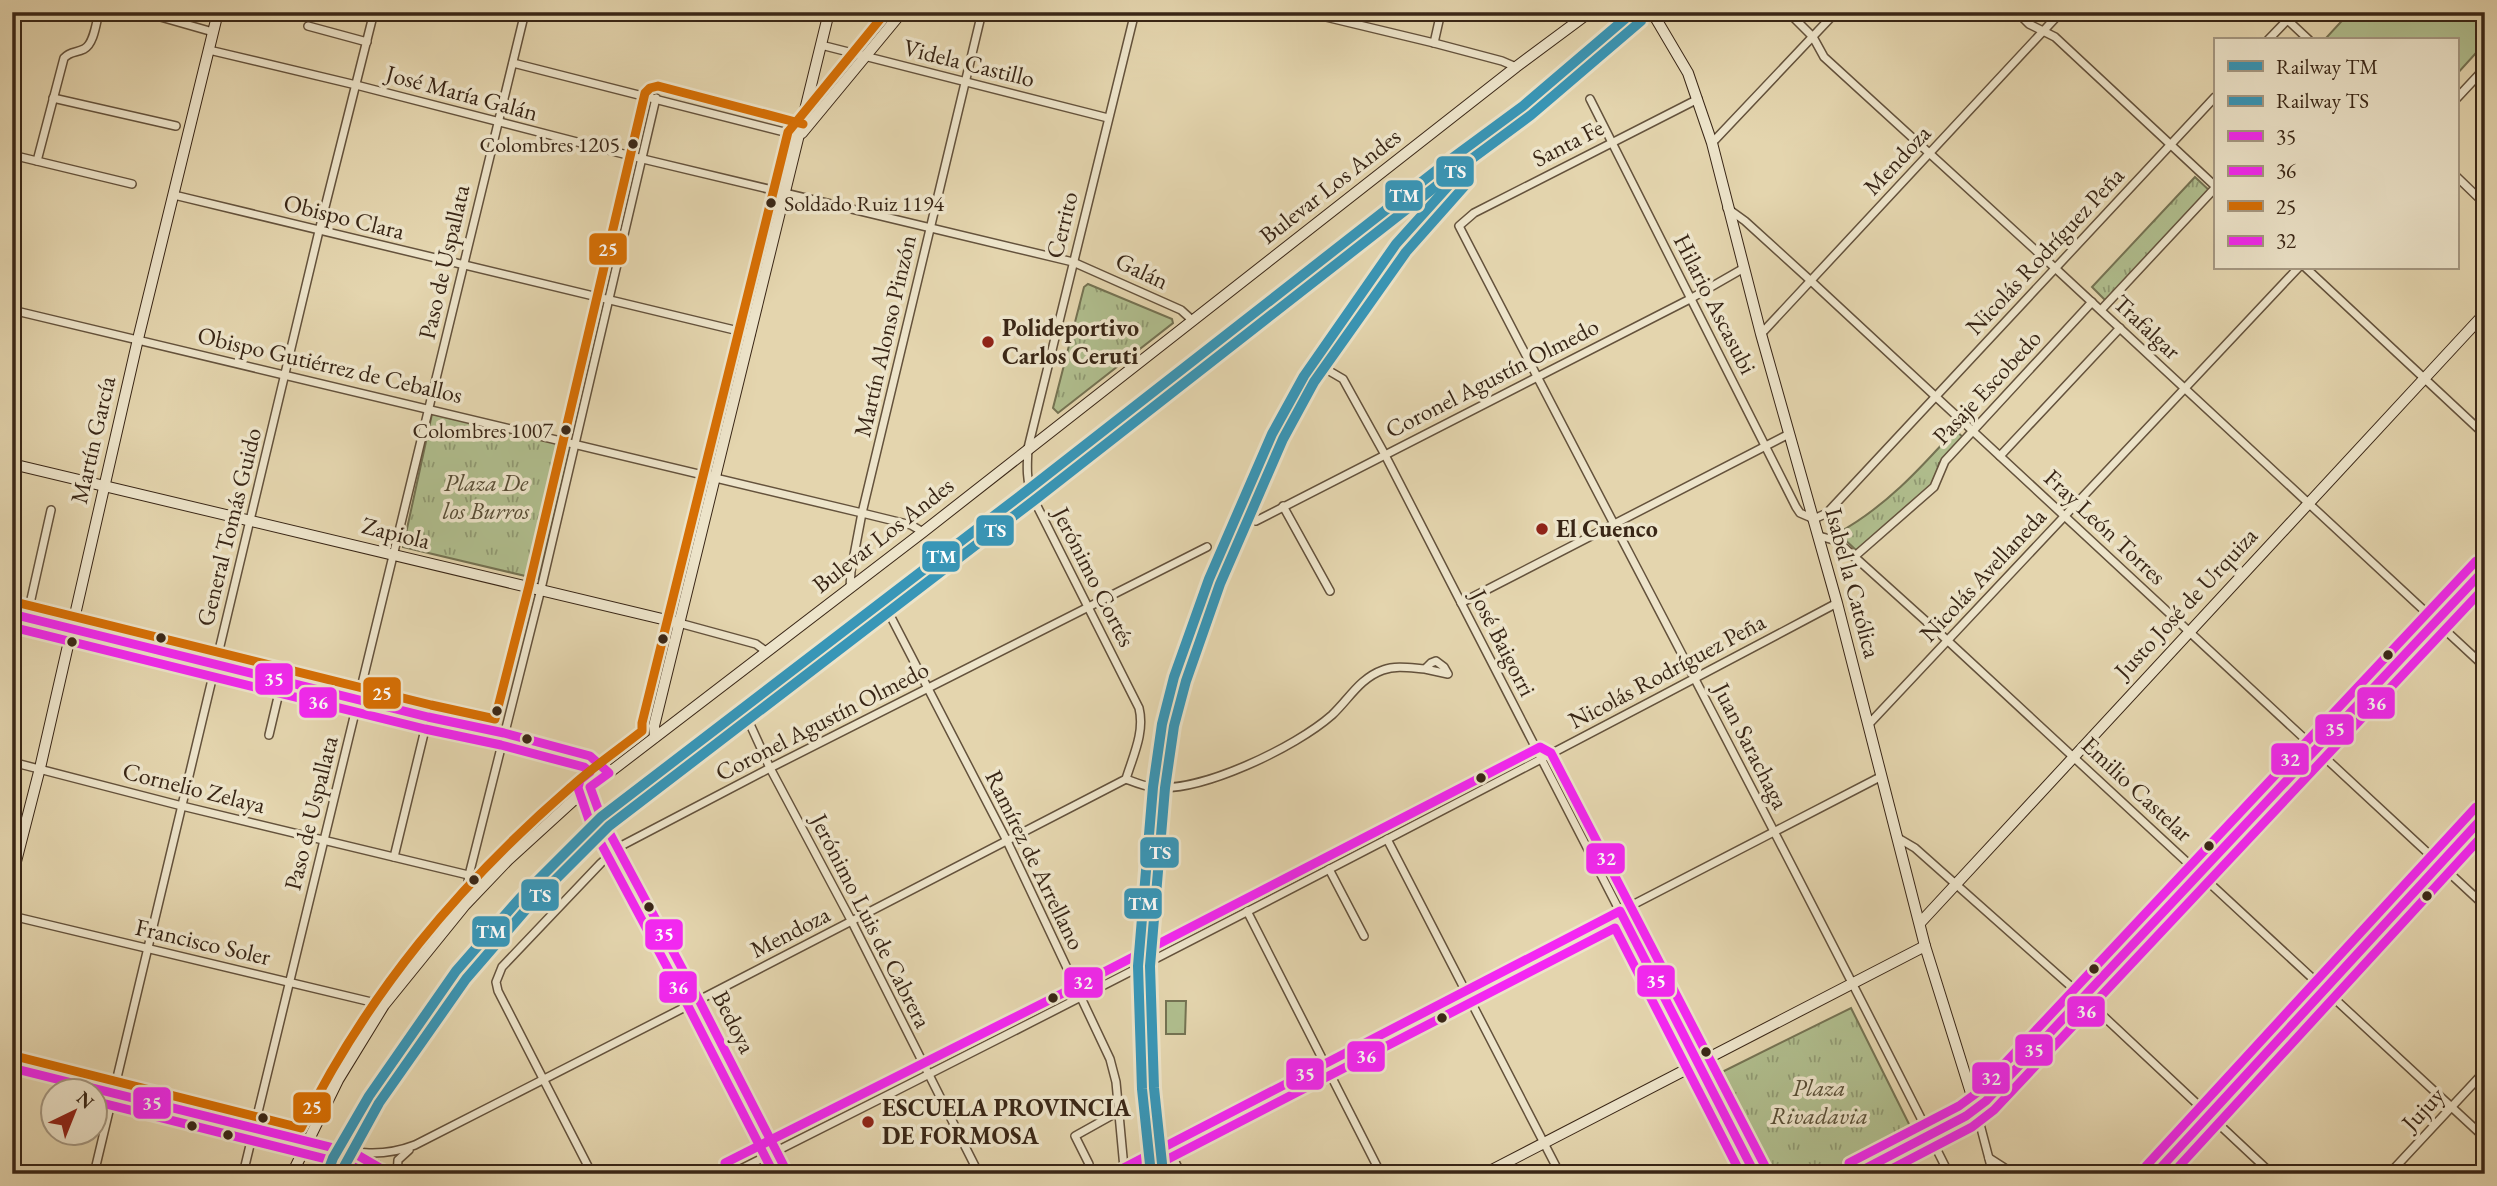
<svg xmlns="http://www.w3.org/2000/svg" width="2497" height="1186" viewBox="0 0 2497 1186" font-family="'EB Garamond',serif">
  <defs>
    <pattern id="park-tufts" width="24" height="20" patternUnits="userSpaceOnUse" patternTransform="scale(1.75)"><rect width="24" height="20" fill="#b0be8e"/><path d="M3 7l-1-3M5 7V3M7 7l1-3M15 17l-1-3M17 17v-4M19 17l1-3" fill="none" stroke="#909a73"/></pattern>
  </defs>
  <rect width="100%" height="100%" fill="#e4d5ae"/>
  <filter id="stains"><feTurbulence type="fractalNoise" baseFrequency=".00286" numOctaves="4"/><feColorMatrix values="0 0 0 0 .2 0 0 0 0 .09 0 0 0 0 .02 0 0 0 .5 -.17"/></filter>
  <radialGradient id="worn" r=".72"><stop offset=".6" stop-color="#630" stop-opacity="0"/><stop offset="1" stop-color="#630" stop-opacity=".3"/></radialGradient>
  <g fill="url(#park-tufts)" stroke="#747252" stroke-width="2">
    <polygon points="2195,177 2211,192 2108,303 2092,287"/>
    <polygon points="1088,284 1172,319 1173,323 1058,413 1053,408 1084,287"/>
    <polygon points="432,414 571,446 538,579 403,547"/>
    <path d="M1955,430L1965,439L1945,461L1939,463L1934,487L1859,553L1838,533C1885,507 1919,470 1955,430Z"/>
    <polygon points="1851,1008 1914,1134 1833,1174 1766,1174 1716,1075"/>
  </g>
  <g fill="#b0be8e" stroke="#747252" stroke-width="2">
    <polygon points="2350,12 2485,12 2485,43 2457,74 2457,40 2329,40 2326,38"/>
    <polygon points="1166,1001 1186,1001 1185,1034 1166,1034"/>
  </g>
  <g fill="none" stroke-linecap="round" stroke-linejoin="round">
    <g stroke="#64523c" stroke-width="10">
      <g id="street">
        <polyline points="143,12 213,32"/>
        <polyline points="1305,12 1434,43 1502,61 1516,67"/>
        <polyline points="1788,12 1813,37 1824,57 2055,268 2485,667"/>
        <polyline points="2017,12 2029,24 2055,37 2215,186"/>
        <polyline points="2279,12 2309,40"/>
        <polyline points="308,26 367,42"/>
        <polyline points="2268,40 2295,12"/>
        <polyline points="1434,43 1441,12"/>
        <polyline points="821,45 1108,118"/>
        <polyline points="209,50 356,85 643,159 1073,262 1181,310 1192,320"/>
        <polyline points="513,63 800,136"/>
        <polyline points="53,98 176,126"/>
        <polyline points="2457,98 2485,68"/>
        <polyline points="1590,99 1796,507 1800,513 1814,519 1827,513 2215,97"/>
        <path d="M1698,99L1474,213L1459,226C1622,542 1790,856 1949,1174"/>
        <polyline points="1712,143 1836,12"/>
        <polyline points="12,155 132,184"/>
        <path d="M37,161L64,58C70,51 76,53 84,49C94,44 96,23 99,12"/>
        <polyline points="2457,177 2485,204"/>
        <polyline points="174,195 751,334"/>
        <polyline points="1727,208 1745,221 1811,281 2485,906"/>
        <polyline points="2306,268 2485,435"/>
        <polyline points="12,310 862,513 911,525 923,532"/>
        <polyline points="2101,310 2215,188"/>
        <polyline points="1761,334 2061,12"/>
        <polyline points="1319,365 1343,379 1384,453 1755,1174"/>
        <polyline points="2000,456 2120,328"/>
        <polyline points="1283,506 1330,591"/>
        <polyline points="1256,521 1690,299 1744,268"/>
        <polyline points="1819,536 1837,541 1948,641 2485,1138"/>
        <polyline points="1854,557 1934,487 1945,461 2092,302"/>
        <polyline points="850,588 851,571 862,513 982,12"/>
        <polyline points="1461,603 1789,434"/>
        <polyline points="27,617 51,510"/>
        <polyline points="892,619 1007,841 1110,1059 1116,1082 1124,1168"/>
        <polyline points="679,623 756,644 767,652"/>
        <polyline points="749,722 770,768 852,922 979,1174"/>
        <polyline points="1868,725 2298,268"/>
        <polyline points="269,735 282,680"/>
        <polyline points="12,762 182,806 489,880"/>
        <path d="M1126,779C1134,782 1143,786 1152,787C1199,794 1296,747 1332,715C1349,699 1360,678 1383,670C1396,665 1411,668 1425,669L1431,663L1436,661L1444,667L1448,674L1425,669"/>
        <polyline points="1898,838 1915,848 2084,998 2272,1174"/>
        <polyline points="1387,839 1560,1174"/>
        <polyline points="394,857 428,717"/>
        <polyline points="1329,869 1364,936"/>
        <polyline points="465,904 469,875 541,589 656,98"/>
        <polyline points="1247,911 1381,1174"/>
        <polyline points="12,916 384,1005"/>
        <polyline points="1976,1109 1993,1174"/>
        <path d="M308,1142C347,1151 376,1160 415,1145L699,1000L1126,779C1133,756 1145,732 1139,708L1033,498C1026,481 1027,466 1028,448L1135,12"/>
        <polyline points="1167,1145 1181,1174"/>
        <polyline points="358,1155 378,1165 390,1174"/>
        <polyline points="1989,1158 2014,1174"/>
        <polyline points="1089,1164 1075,1136 1118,1112"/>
        <polyline points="94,1174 319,231 374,12"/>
        <polyline points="243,1174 525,12"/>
        <polyline points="397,1174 398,1160 409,1150"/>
        <polyline points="592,1174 498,991 496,982 502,967 601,863 619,847 770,768 1207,547"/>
        <path d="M731,1174C1102,988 1470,798 1837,603"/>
        <polyline points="1112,1174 1882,776"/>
        <polyline points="2155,1174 2485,815"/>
        <polyline points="2389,1174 2485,1071"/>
      </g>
    </g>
    <g stroke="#392616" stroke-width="12">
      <g id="secondary">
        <polyline points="1652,12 1688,73 1712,143 1761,334 1837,603 1925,946 1976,1109"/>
        <polyline points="802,133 902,12"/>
        <polyline points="12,464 679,623"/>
        <polyline points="12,614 428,717 504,733 590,756 609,773"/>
        <polyline points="655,737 654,726 829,12"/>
        <polyline points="590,787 601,817 699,1000 788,1174"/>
        <polyline points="576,798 601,817"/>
        <polyline points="12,877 40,768 138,339 218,12"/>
        <polyline points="1920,923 2485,313"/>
        <polyline points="12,1068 308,1142"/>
        <polyline points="292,1174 338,1080 384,1005 465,905 508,860 576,798 923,532 1516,67 1590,12"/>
        <polyline points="1484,1174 1925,946"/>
      </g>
    </g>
    <g stroke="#392616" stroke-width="13">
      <polyline id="primary" points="1855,1174 1966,1116 1986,1101 2485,569"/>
    </g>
    <use href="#street" stroke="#ede4ca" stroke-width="7"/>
    <use href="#secondary" stroke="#ede4ca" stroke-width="10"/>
    <use href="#primary" stroke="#e2ba77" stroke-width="10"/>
    <g stroke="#392616" stroke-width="5">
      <polyline id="rail" points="1156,1174 1148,1112 1143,964 1161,760 1177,686 1192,638 1264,463 1300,390 1383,269 1414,230 1489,147 1523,115 1651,12"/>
    </g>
    <use href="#rail" stroke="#ede4ca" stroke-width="2.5" stroke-dasharray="8" stroke-linecap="butt"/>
    <g stroke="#ede4ca" stroke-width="14">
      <g id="bus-1">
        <polyline points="12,614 428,717 504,733 590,756 609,773 590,787 601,817 699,1000 788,1174"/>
        <polyline points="12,1068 354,1153 390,1174"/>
        <polyline points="1112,1174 1620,911 1755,1174"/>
        <polyline points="1855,1174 1966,1116 1986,1101 2485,569"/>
        <polyline points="2155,1174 2485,815"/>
      </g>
    </g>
    <g stroke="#ede4ca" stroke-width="14">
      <g id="bus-2">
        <polyline points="12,627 425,729 501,745 584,767 590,772 580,780 578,788 590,823 688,1006 774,1174"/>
        <polyline points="94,1101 350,1165 368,1174"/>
        <polyline points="1139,1174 1615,928 1741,1174"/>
        <polyline points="1882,1174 1972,1127 1994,1110 2485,587"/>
        <polyline points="2172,1174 2485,833"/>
      </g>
    </g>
    <g stroke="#ede4ca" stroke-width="14">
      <g id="bus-3">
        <polyline points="15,602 431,705 495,719 529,586 645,93 650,88 658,86 803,124"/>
        <path d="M15,1056L301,1128C368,993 458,885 571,787C593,767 618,750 642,731V723L788,132L886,12"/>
      </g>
    </g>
    <g stroke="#ede4ca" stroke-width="14">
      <g id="bus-4">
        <polyline points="725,1163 1075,987 1540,747 1551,753 1766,1168"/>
        <polyline points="1849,1163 1959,1106 1978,1092 2476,561"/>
        <polyline points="2146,1166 2476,807"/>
      </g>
    </g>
    <use href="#bus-1" stroke="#f427f3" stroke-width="9"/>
    <use href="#bus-2" stroke="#f427f3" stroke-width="9"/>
    <use href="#bus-3" stroke="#d76f04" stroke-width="9"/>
    <use href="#bus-4" stroke="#f427f3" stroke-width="9"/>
    <g stroke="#ede4ca" stroke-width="16">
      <g id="rail-1">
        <polyline points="327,1174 333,1158 369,1096 456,971 520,898 601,817 1029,489 1451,159 1523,106 1633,12"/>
        <polyline points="1151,1174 1142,1089 1138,966 1153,787 1162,724 1174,677 1209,579 1272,434 1304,376 1396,244 1460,173"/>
      </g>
    </g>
    <g stroke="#ede4ca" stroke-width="16">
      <g id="rail-2">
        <polyline points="1163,1173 1154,1088 1150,966 1165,788 1174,726 1186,681 1220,584 1283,439 1314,382 1406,252 1469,181"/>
        <polyline points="340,1174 379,1103 466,979 529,906 609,826 1036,499 1458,169 1531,115 1641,21"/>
      </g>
    </g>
    <use href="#rail-1" stroke="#3896b7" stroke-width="10"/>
    <use href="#rail-2" stroke="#3896b7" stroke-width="10"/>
  </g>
  <g fill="#392616" stroke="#ede4ca" stroke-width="2.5">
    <circle cx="633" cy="144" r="6"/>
    <circle cx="771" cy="203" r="6"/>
    <circle cx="566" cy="430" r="6"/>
    <circle cx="161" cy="638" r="6"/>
    <circle cx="663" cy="639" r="6"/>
    <circle cx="72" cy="642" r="6"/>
    <circle cx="2388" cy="655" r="6"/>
    <circle cx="497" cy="711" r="6"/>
    <circle cx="527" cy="739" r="6"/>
    <circle cx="1481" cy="778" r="6"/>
    <circle cx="2209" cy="846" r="6"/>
    <circle cx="474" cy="880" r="6"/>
    <circle cx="2427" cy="896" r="6"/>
    <circle cx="649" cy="907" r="6"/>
    <circle cx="2094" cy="969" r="6"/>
    <circle cx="1053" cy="998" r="6"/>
    <circle cx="1442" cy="1018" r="6"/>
    <circle cx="1706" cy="1052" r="6"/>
    <circle cx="263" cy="1118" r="6"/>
    <circle cx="192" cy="1126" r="6"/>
    <circle cx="228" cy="1135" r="6"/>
  </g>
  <g fill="#8f2418" stroke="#ede4ca" stroke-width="2.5">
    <circle cx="988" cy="342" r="7"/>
    <circle cx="1542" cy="529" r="7"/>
    <circle cx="868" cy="1122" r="7"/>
  </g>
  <g text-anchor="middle" stroke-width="7" stroke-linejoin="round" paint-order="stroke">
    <g font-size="22" fill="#392616" stroke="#ede4ca" text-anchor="end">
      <text x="620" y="152">Colombres 1205</text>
      <text x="784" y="211" text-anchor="start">Soldado Ruiz 1194</text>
      <text x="553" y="438">Colombres 1007</text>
    </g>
    <g font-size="24" fill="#392616" stroke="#ede4ca">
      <text transform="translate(969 63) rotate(14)" y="8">Videla Castillo</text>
      <text transform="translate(462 93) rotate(15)" y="8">José María Galán</text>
      <text transform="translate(1568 143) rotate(-27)" y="8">Santa Fe</text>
      <text transform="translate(1897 160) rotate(-47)" y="8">Mendoza</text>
      <text transform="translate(1330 186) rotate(-38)" y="8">Bulevar Los Andes</text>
      <text transform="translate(344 217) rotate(14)" y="8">Obispo Clara</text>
      <text transform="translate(1062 225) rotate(-76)" y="8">Cerrito</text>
      <text transform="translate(2045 251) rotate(-47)" y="8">Nicolás Rodríguez Peña</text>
      <text transform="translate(444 262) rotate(-77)" y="8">Paso de Uspallata</text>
      <text transform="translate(1142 271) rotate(25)" y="8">Galán</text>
      <text transform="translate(1715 304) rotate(63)" y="8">Hilario Ascasubi</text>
      <text transform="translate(2147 327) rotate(43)" y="8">Trafalgar</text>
      <text transform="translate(885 336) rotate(-77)" y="8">Martín Alonso Pinzón</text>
      <text transform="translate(330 365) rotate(13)" y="8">Obispo Gutiérrez de Ceballos</text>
      <text transform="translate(1492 378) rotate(-27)" y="8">Coronel Agustín Olmedo</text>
      <text transform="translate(1987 387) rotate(-47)" y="8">Pasaje Escobedo</text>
      <text transform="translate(93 440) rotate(-77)" y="8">Martín García</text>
      <text transform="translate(229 527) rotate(-76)" y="8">General Tomás Guido</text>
      <text transform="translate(2105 527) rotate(43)" y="8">Fray León Torres</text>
      <text transform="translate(396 533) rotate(14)" y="8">Zapiola</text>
      <text transform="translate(883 535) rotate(-38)" y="8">Bulevar Los Andes</text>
      <text transform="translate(1983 575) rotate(-47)" y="8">Nicolás Avellaneda</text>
      <text transform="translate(1094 577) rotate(63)" y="8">Jerónimo Cortés</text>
      <text transform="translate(1853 583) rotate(75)" y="8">Isabel la Católica</text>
      <text transform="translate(2186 603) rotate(-47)" y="8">Justo José de Urquiza</text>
      <text transform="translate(1503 643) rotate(63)" y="8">José Baigorri</text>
      <text transform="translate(1667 671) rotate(-28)" y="8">Nicolás Rodríguez Peña</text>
      <text transform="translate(822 721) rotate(-27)" y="8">Coronel Agustín Olmedo</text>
      <text transform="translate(1751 746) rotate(63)" y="8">Juan Sarachaga</text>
      <text transform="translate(194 788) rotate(14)" y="8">Cornelio Zelaya</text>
      <text transform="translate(2137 789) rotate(43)" y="8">Emilio Castelar</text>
      <text transform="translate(311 813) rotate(-76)" y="8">Paso de Uspallata</text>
      <text transform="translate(1035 860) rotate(64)" y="8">Ramírez de Arrellano</text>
      <text transform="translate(871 921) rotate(63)" y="8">Jerónimo Luis de Cabrera</text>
      <text transform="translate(790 932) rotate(-27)" y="8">Mendoza</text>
      <text transform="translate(203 942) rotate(13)" y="8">Francisco Soler</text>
      <text transform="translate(734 1022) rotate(63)" y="8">Bedoya</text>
      <text transform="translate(2423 1109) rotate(-47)" y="8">Jujuy</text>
    </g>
    <g font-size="24" font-weight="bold" fill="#392616" stroke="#ede4ca" text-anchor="start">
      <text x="1002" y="336">Polideportivo<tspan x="1002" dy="28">Carlos Ceruti</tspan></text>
      <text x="1556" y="537">El Cuenco</text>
      <text x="882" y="1116">ESCUELA PROVINCIA<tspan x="882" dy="28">DE FORMOSA</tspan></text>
    </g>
    <g font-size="24" font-style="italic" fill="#574c34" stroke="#ede4ca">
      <text x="486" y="491">Plaza De<tspan x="486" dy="28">los Burros</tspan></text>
      <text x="1819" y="1096">Plaza<tspan x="1819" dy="28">Rivadavia</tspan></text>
    </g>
  </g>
  <g stroke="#ede4ca" stroke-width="2.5">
    <rect x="1435" y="155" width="40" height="33" rx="7" fill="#3896b7"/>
    <rect x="1384" y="179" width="40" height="33" rx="7" fill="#3896b7"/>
    <rect x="588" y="232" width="40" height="34" rx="7" fill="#d76f04"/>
    <rect x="975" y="514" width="40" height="33" rx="7" fill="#3896b7"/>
    <rect x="921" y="540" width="40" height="33" rx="7" fill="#3896b7"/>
    <rect x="254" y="662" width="40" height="34" rx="7" fill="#f427f3"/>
    <rect x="362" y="676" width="40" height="34" rx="7" fill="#d76f04"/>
    <rect x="298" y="686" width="40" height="33" rx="7" fill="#f427f3"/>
    <rect x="2356" y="686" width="40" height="34" rx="7" fill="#f427f3"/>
    <rect x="2314" y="713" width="41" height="33" rx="7" fill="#f427f3"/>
    <rect x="2270" y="742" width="40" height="34" rx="7" fill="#f427f3"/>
    <rect x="1139" y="836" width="41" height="33" rx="7" fill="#3896b7"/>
    <rect x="1585" y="842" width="41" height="33" rx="7" fill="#f427f3"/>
    <rect x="520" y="878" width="40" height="34" rx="7" fill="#3896b7"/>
    <rect x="1123" y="887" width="40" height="33" rx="7" fill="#3896b7"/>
    <rect x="471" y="915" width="40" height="33" rx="7" fill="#3896b7"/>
    <rect x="644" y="918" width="40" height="33" rx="7" fill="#f427f3"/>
    <rect x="1636" y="964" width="40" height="34" rx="7" fill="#f427f3"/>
    <rect x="1063" y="966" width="41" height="33" rx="7" fill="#f427f3"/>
    <rect x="658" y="970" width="40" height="34" rx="7" fill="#f427f3"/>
    <rect x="2066" y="995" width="40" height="33" rx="7" fill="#f427f3"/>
    <rect x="2014" y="1033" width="40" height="34" rx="7" fill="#f427f3"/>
    <rect x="1346" y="1040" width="40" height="33" rx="7" fill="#f427f3"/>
    <rect x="1285" y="1057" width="40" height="34" rx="7" fill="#f427f3"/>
    <rect x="1971" y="1061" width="40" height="34" rx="7" fill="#f427f3"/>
    <rect x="132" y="1086" width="40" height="34" rx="7" fill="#f427f3"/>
    <rect x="292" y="1091" width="40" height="33" rx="7" fill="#d76f04"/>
  </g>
  <g font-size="19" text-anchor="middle" font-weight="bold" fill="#fff">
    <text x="1455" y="178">TS</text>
    <text x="1404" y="202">TM</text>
    <text x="608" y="256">25</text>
    <text x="995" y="537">TS</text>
    <text x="941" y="563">TM</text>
    <text x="274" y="686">35</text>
    <text x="382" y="700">25</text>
    <text x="318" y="709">36</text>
    <text x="2376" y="710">36</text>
    <text x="2335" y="736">35</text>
    <text x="2290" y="766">32</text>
    <text x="1160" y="859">TS</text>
    <text x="1606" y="865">32</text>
    <text x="540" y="902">TS</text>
    <text x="1143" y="910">TM</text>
    <text x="491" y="938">TM</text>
    <text x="664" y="941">35</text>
    <text x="1656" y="988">35</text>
    <text x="1083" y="989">32</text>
    <text x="678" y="994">36</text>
    <text x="2086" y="1018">36</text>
    <text x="2034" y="1057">35</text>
    <text x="1366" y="1063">36</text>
    <text x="1305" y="1081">35</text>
    <text x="1991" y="1085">32</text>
    <text x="152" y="1110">35</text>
    <text x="312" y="1114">25</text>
  </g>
  <rect width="2497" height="1186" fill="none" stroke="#e4d5ae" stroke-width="42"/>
  <rect x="14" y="14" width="2469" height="1158" fill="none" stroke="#392616" stroke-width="3.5"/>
  <rect x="21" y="21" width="2455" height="1144" fill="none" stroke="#392616" stroke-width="2"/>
  <rect x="2214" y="38" width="245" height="231" fill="#ede4ca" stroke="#a59882" stroke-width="2"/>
  <rect x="2228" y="61" width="35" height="10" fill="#3896b7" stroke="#a59882" stroke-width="2"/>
  <text x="2276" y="74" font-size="21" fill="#392616">Railway TM</text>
  <rect x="2228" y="96" width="35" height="10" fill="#3896b7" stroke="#a59882" stroke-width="2"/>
  <text x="2276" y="108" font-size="21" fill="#392616">Railway TS</text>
  <rect x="2228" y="131" width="35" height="10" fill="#f427f3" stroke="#a59882" stroke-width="2"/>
  <text x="2276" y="144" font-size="21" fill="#392616">35</text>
  <rect x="2228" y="166" width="35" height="10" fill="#f427f3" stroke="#a59882" stroke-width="2"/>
  <text x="2276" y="178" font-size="21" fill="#392616">36</text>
  <rect x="2228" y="201" width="35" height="10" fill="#d76f04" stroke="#a59882" stroke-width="2"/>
  <text x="2276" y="214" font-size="21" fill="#392616">25</text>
  <rect x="2228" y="236" width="35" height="10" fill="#f427f3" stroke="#a59882" stroke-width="2"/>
  <text x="2276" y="248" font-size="21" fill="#392616">32</text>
  <g transform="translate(74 1112) rotate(43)"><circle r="33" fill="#ede4ca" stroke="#a59882" stroke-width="2"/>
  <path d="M0-5L12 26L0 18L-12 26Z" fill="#8f2418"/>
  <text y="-10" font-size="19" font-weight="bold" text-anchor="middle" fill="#392616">N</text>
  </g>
  <rect width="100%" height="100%" filter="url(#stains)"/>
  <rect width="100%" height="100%" fill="url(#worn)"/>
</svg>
